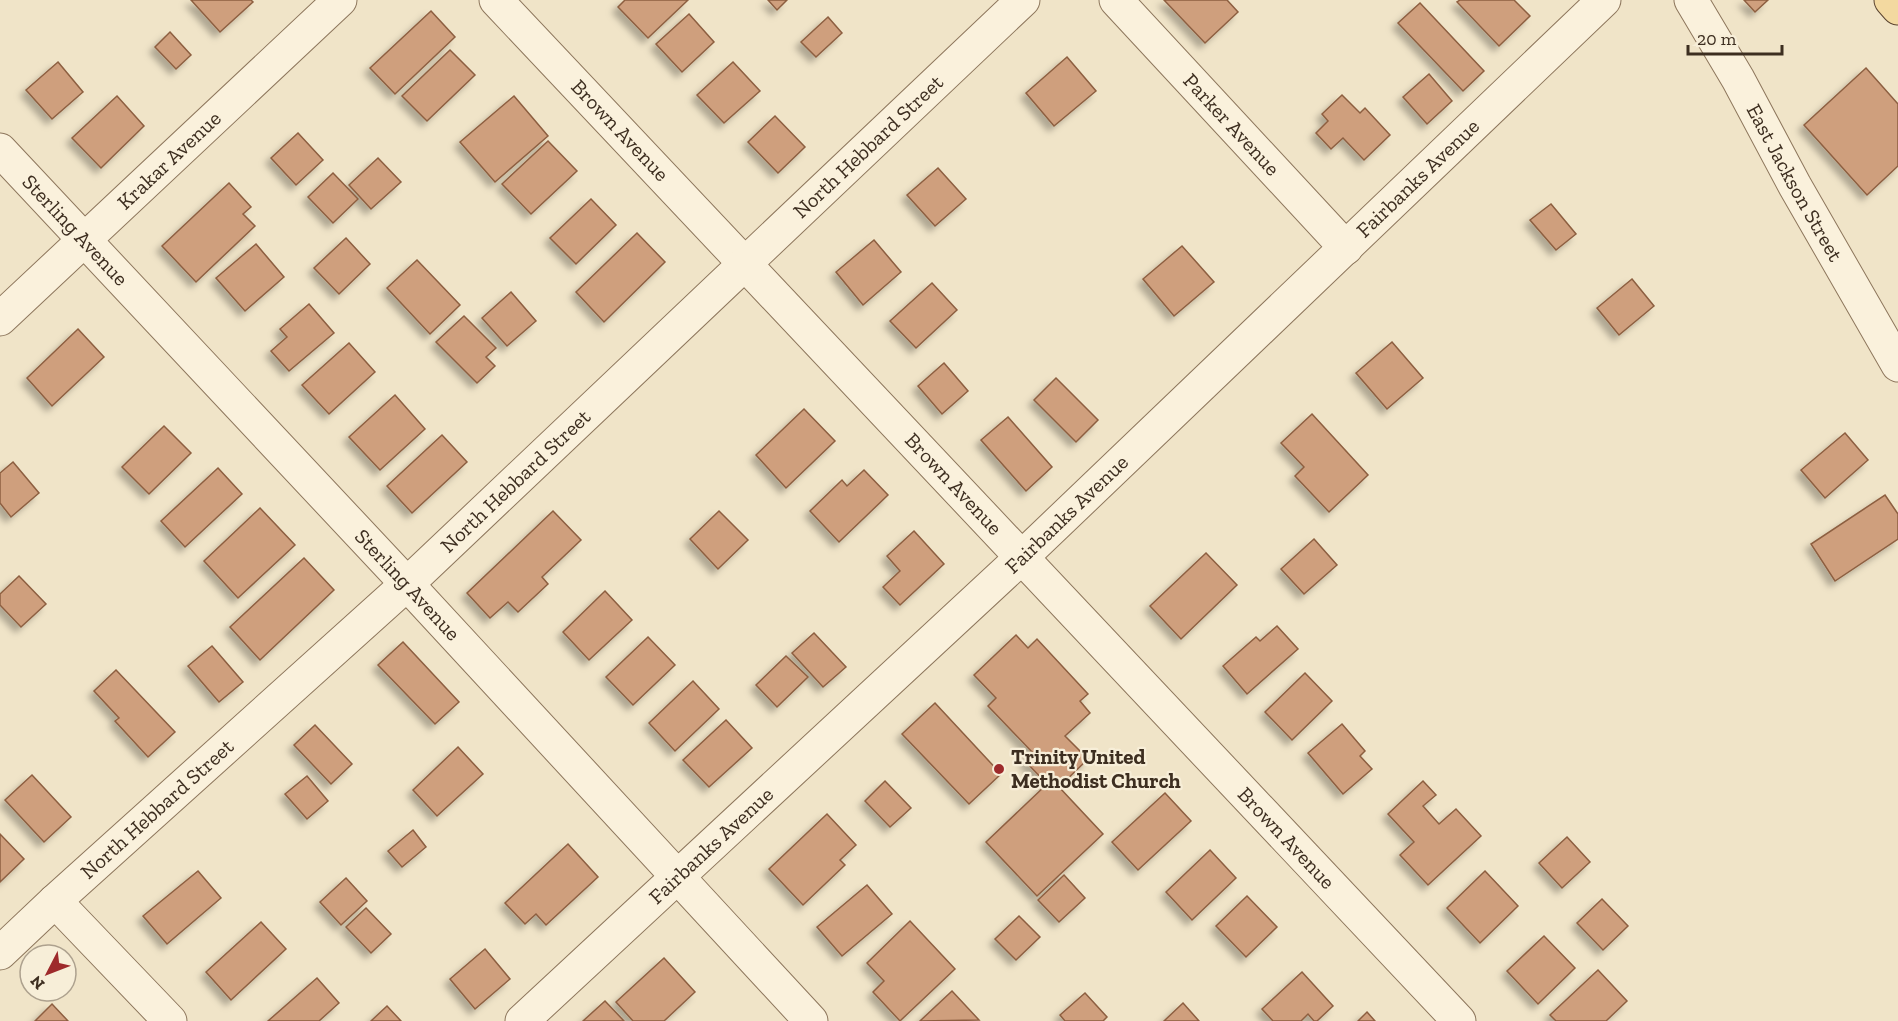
<svg xmlns="http://www.w3.org/2000/svg" width="1898" height="1021" viewBox="0 0 1898 1021" font-family="'Zilla Slab',serif">
  <defs>
    <filter id="shadow"><feDropShadow dx="-5.5" dy="5.5" stdDeviation="3" flood-color="#0004"/></filter>
  </defs>
  <rect width="100%" height="100%" fill="#f0e4c8"/>
  <g fill="#cf9f7d" stroke="#8d5f41" stroke-width="1.5" filter="url(#shadow)">
    <polygon points="191,0 251,0 253,2 220,32"/>
    <polygon points="625,0 688,0 648,38 618,7"/>
    <polygon points="768,0 787,0 777,10"/>
    <polygon points="1164,0 1227,0 1238,12 1205,43"/>
    <polygon points="1460,0 1514,0 1530,16 1499,46 1457,2"/>
    <polygon points="1744,0 1768,0 1755,12"/>
    <polygon points="1420,3 1484,71 1463,91 1398,23"/>
    <polygon points="431,11 455,37 395,94 370,68"/>
    <polygon points="689,14 714,42 682,72 656,44"/>
    <polygon points="828,17 842,33 816,57 801,42"/>
    <polygon points="170,32 191,55 176,69 155,47"/>
    <polygon points="450,50 475,75 427,121 402,96"/>
    <polygon points="1067,57 1096,91 1054,126 1026,93"/>
    <polygon points="58,62 83,92 52,119 26,90"/>
    <polygon points="733,62 760,91 724,123 697,95"/>
    <polygon points="1866,68 1898,104 1898,166 1867,195 1804,125"/>
    <polygon points="1429,74 1452,101 1427,124 1403,97"/>
    <polygon points="1342,95 1360,113 1365,108 1390,135 1364,160 1343,138 1331,149 1316,133 1328,121 1322,114"/>
    <polygon points="117,96 144,126 101,168 72,138"/>
    <polygon points="514,96 548,136 495,182 460,142"/>
    <polygon points="775,116 805,147 778,173 748,142"/>
    <polygon points="298,133 323,160 296,185 271,158"/>
    <polygon points="548,141 577,171 531,214 502,184"/>
    <polygon points="378,158 401,182 371,209 349,185"/>
    <polygon points="938,168 966,199 935,226 907,195"/>
    <polygon points="333,173 358,199 333,223 308,197"/>
    <polygon points="229,183 251,207 243,214 255,226 196,282 162,246"/>
    <polygon points="591,199 616,225 576,264 550,238"/>
    <polygon points="1551,204 1576,234 1556,250 1530,220"/>
    <polygon points="637,233 665,262 604,322 576,292"/>
    <polygon points="346,238 370,264 339,294 314,268"/>
    <polygon points="874,240 901,272 863,305 836,272"/>
    <polygon points="256,244 284,277 245,311 216,278"/>
    <polygon points="1182,246 1214,282 1174,316 1143,279"/>
    <polygon points="417,260 460,305 430,334 387,288"/>
    <polygon points="1632,279 1654,306 1619,335 1597,308"/>
    <polygon points="932,283 957,310 916,348 890,321"/>
    <polygon points="511,292 536,321 507,346 482,318"/>
    <polygon points="309,304 334,333 289,371 271,351 287,337 280,329"/>
    <polygon points="464,316 496,348 486,357 495,366 477,383 436,342"/>
    <polygon points="78,329 104,357 52,406 27,378"/>
    <polygon points="1392,342 1423,378 1387,409 1356,373"/>
    <polygon points="349,343 375,372 329,414 302,385"/>
    <polygon points="944,363 968,391 942,414 918,386"/>
    <polygon points="1056,378 1098,420 1076,442 1034,400"/>
    <polygon points="395,395 425,429 380,470 349,437"/>
    <polygon points="804,409 835,441 786,488 756,455"/>
    <polygon points="1312,414 1368,475 1329,512 1295,476 1304,467 1281,443"/>
    <polygon points="1008,417 1052,467 1026,491 981,440"/>
    <polygon points="164,426 191,453 149,494 122,467"/>
    <polygon points="1845,433 1868,460 1825,498 1801,470"/>
    <polygon points="442,435 467,462 412,513 387,486"/>
    <polygon points="13,462 39,493 11,517 0,503 0,473"/>
    <polygon points="218,468 242,494 185,547 161,521"/>
    <polygon points="864,470 888,495 839,542 810,511 842,480 847,486"/>
    <polygon points="1885,495 1898,514 1898,539 1835,581 1811,544"/>
    <polygon points="260,508 295,545 238,598 204,561"/>
    <polygon points="553,511 581,540 542,577 548,584 518,612 508,602 490,618 467,593"/>
    <polygon points="719,511 748,540 718,569 690,539"/>
    <polygon points="914,531 944,564 900,605 883,587 900,571 887,556"/>
    <polygon points="1314,539 1337,565 1304,594 1281,569"/>
    <polygon points="1206,553 1237,585 1181,639 1150,606"/>
    <polygon points="304,558 334,590 260,660 230,627"/>
    <polygon points="19,576 46,604 21,627 0,605 0,594"/>
    <polygon points="605,591 632,620 589,660 563,632"/>
    <polygon points="1277,626 1298,649 1247,694 1223,666 1256,637 1260,641"/>
    <polygon points="814,633 846,667 823,687 792,653"/>
    <polygon points="1016,635 1028,648 1037,639 1088,694 1080,701 1090,713 1065,736 1088,759 1059,787 1103,834 1037,896 986,842 1047,784 1025,761 1033,753 988,706 996,698 974,675"/>
    <polygon points="648,637 675,665 633,705 606,677"/>
    <polygon points="403,642 459,702 435,724 378,665"/>
    <polygon points="212,646 243,682 219,702 188,666"/>
    <polygon points="786,656 808,677 777,707 756,685"/>
    <polygon points="116,670 175,732 148,757 115,721 119,718 94,691"/>
    <polygon points="1305,673 1332,701 1292,740 1265,712"/>
    <polygon points="693,681 719,709 675,751 649,723"/>
    <polygon points="935,703 1001,774 969,804 902,734"/>
    <polygon points="726,720 752,748 709,787 683,760"/>
    <polygon points="1342,724 1365,751 1360,756 1372,769 1343,794 1308,753"/>
    <polygon points="315,725 352,764 331,784 294,745"/>
    <polygon points="458,747 483,774 437,816 413,790"/>
    <polygon points="32,775 71,817 44,842 5,800"/>
    <polygon points="307,776 328,801 307,819 285,794"/>
    <polygon points="885,781 911,808 890,827 865,801"/>
    <polygon points="1423,781 1436,795 1423,806 1439,824 1456,809 1481,836 1428,885 1400,855 1414,842 1388,814"/>
    <polygon points="1165,793 1191,821 1138,870 1112,842"/>
    <polygon points="827,814 856,845 840,860 845,865 803,905 769,869"/>
    <polygon points="413,830 426,847 402,867 388,851"/>
    <polygon points="0,834 24,859 0,882"/>
    <polygon points="1567,837 1590,862 1562,888 1539,863"/>
    <polygon points="568,844 598,877 546,925 536,914 525,924 505,903"/>
    <polygon points="1210,850 1236,878 1192,920 1166,892"/>
    <polygon points="198,871 221,898 167,944 143,916"/>
    <polygon points="1485,871 1518,906 1480,943 1447,908"/>
    <polygon points="1064,875 1085,898 1059,922 1038,900"/>
    <polygon points="346,878 367,901 341,925 320,902"/>
    <polygon points="867,885 892,914 842,956 817,927"/>
    <polygon points="1247,896 1277,927 1246,957 1216,926"/>
    <polygon points="1602,899 1628,926 1603,950 1577,923"/>
    <polygon points="366,908 391,934 371,953 346,927"/>
    <polygon points="1019,916 1040,937 1016,960 995,939"/>
    <polygon points="910,921 955,969 900,1021 873,992 884,981 867,963"/>
    <polygon points="261,922 286,949 231,1000 206,972"/>
    <polygon points="1544,936 1575,968 1538,1004 1507,971"/>
    <polygon points="485,949 510,979 475,1009 450,979"/>
    <polygon points="664,958 695,992 664,1021 633,1021 616,1002"/>
    <polygon points="1598,970 1627,1001 1606,1021 1556,1021 1550,1015"/>
    <polygon points="1302,972 1333,1006 1317,1021 1314,1021 1308,1014 1301,1021 1273,1021 1262,1009"/>
    <polygon points="317,978 339,1003 319,1021 268,1021"/>
    <polygon points="952,991 979,1020 920,1021"/>
    <polygon points="1085,993 1107,1017 1103,1021 1065,1021 1060,1015"/>
    <polygon points="605,1001 624,1021 583,1021"/>
    <polygon points="1183,1003 1199,1021 1164,1021"/>
    <polygon points="52,1004 68,1021 35,1021"/>
    <polygon points="387,1006 401,1021 371,1021"/>
    <polygon points="1367,1012 1375,1021 1358,1021"/>
  </g>
  <g fill="none" stroke-linecap="round" stroke-linejoin="round">
    <g stroke="#8d765c" stroke-width="35">
      <g id="minor">
        <path id="s1" d="M496,0C819,338 1137,681 1459,1021"/>
        <path id="s2" d="M1116,0L1346,248"/>
        <path id="s3" d="M1691,0L1738,79L1795,186L1898,365"/>
        <path id="s4" d="M0,150L407,584L811,1021"/>
        <path id="s5" d="M0,319L340,0"/>
        <polyline points="55,901 170,1021"/>
        <path id="s6" d="M0,953L55,901L407,584L1023,0"/>
        <path id="s7" d="M522,1021L1021,558L1604,0"/>
      </g>
    </g>
    <g stroke="#5b4430" stroke-width="35">
      <polyline id="primary" points="1891,0 1898,8"/>
    </g>
    <use href="#minor" stroke="#faf1dc" stroke-width="33"/>
    <use href="#primary" stroke="#f3d9a0" stroke-width="33"/>
  </g>
  <circle fill="#9e2a2b" stroke="#f7eed8" stroke-width="2" cx="999" cy="769" r="6"/>
  <g text-anchor="middle" stroke-width="4.5" stroke-linejoin="round" paint-order="stroke">
    <g font-size="21" fill="#3d2e20" stroke="#f7eed8">
      <text dy="7" stroke="none"><textPath href="#s2" startOffset="170">Parker Avenue</textPath></text>
      <text dy="7" stroke="none"><textPath href="#s1" startOffset="180">Brown Avenue</textPath></text>
      <text dy="7" stroke="none"><textPath href="#s6" startOffset="1185">North Hebbard Street</textPath></text>
      <text dy="7" stroke="none"><textPath href="#s5" startOffset="232">Krakar Avenue</textPath></text>
      <text dy="7" stroke="none"><textPath href="#s7" startOffset="1230">Fairbanks Avenue</textPath></text>
      <text dy="7" stroke="none"><textPath href="#s3" startOffset="210">East Jackson Street</textPath></text>
      <text dy="7" stroke="none"><textPath href="#s4" startOffset="110">Sterling Avenue</textPath></text>
      <text dy="7" stroke="none"><textPath href="#s6" startOffset="699">North Hebbard Street</textPath></text>
      <text dy="7" stroke="none"><textPath href="#s1" startOffset="666">Brown Avenue</textPath></text>
      <text dy="7" stroke="none"><textPath href="#s7" startOffset="744">Fairbanks Avenue</textPath></text>
      <text dy="7" stroke="none"><textPath href="#s4" startOffset="596">Sterling Avenue</textPath></text>
      <text dy="7" stroke="none"><textPath href="#s6" startOffset="213">North Hebbard Street</textPath></text>
      <text dy="7" stroke="none"><textPath href="#s1" startOffset="1152">Brown Avenue</textPath></text>
      <text dy="7" stroke="none"><textPath href="#s7" startOffset="258">Fairbanks Avenue</textPath></text>
    </g>
    <g font-size="21" font-weight="bold" fill="#3d2e20" stroke="#f7eed8" text-anchor="start">
      <text x="1011" y="764">Trinity United<tspan x="1011" dy="24">Methodist Church</tspan></text>
    </g>
  </g>
  <g transform="translate(48 973) rotate(228)"><circle r="28" fill="#f7eed8" stroke="#ada18e" stroke-width="1.5"/>
  <path d="M0-4.5L10 22L0 15L-10 22Z" fill="#9e2a2b"/>
  <text y="-9" font-size="16" font-weight="bold" text-anchor="middle" fill="#3d2e20">N</text>
  </g>
  <path d="M1688 45v9h94v-9" fill="none" stroke="#3d2e20" stroke-width="3"/>
  <text x="1697" y="45" font-size="18" fill="#3d2e20" stroke="#f7eed8" stroke-width="4.5" paint-order="stroke">20 m</text>
</svg>
